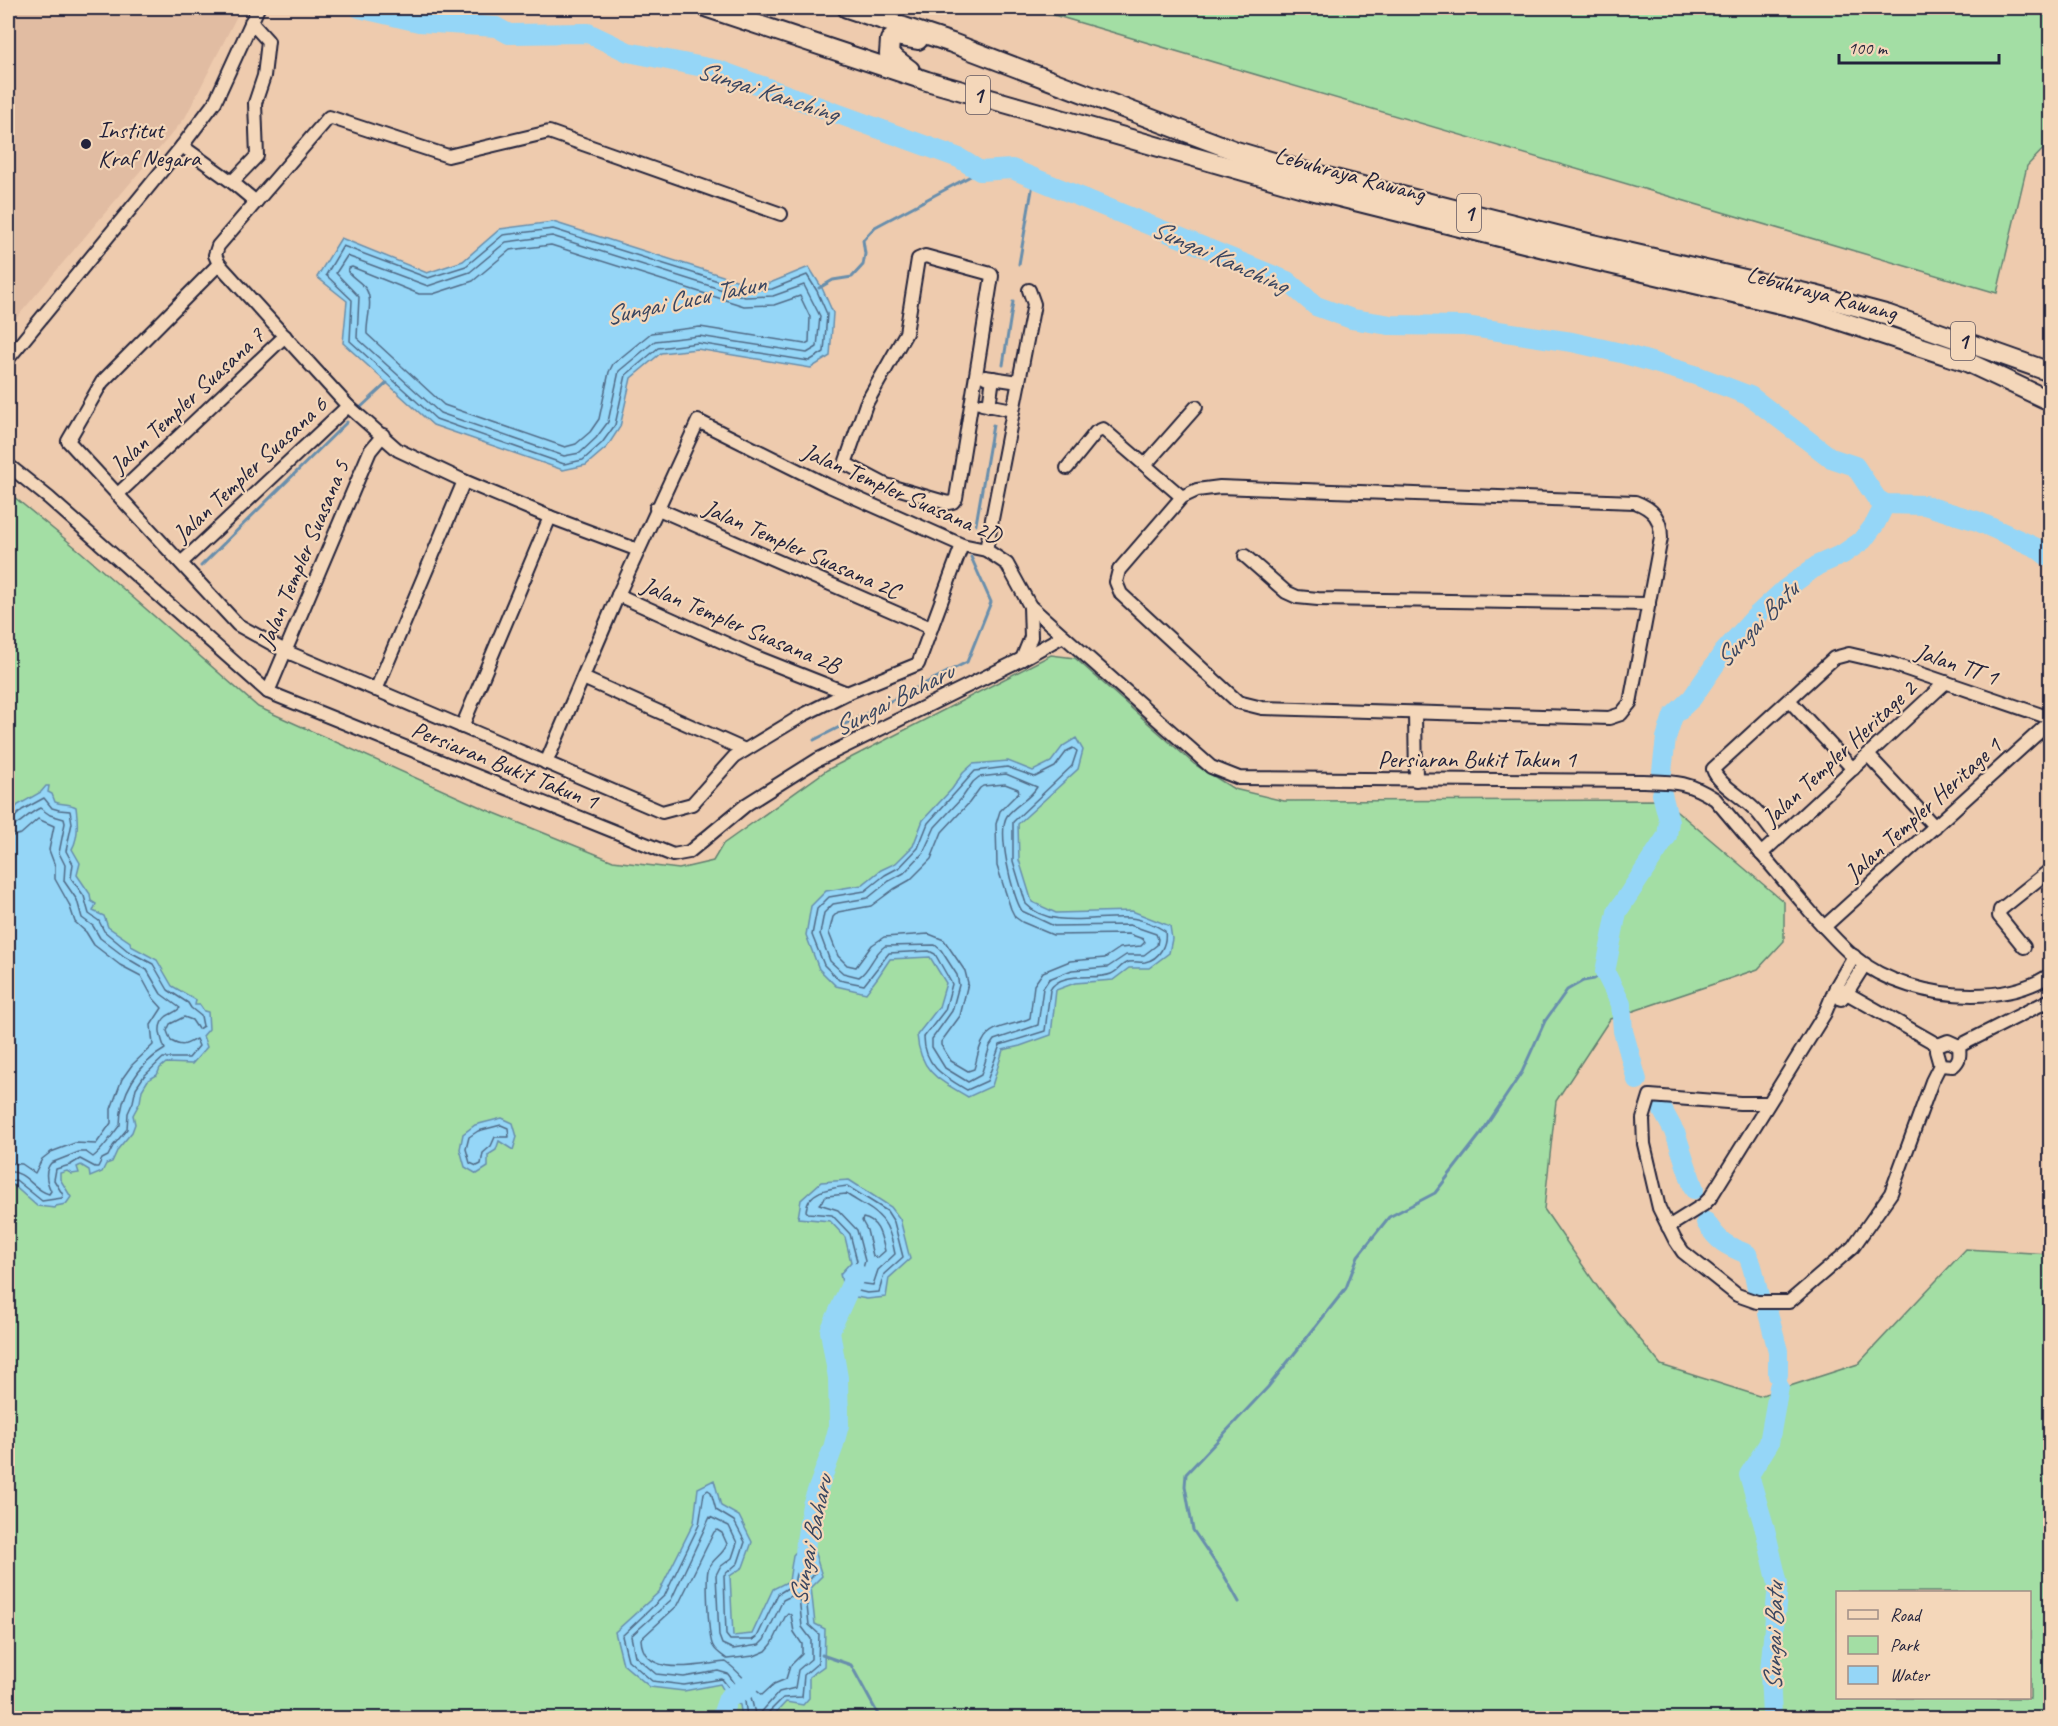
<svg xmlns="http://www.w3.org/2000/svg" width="2058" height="1726" viewBox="0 0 2058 1726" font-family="Caveat,sans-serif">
  <rect width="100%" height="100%" fill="#eecbae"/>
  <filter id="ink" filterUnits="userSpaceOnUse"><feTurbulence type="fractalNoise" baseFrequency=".0167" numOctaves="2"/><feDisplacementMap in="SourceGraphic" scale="12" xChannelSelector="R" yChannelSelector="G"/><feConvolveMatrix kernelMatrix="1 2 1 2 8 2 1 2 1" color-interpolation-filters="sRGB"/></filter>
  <g filter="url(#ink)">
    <polygon fill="#e1bca2" points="8,8 241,8 185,118 8,328"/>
    <g fill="#a3dea4" stroke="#628070" stroke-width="1.5" fill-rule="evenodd">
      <polygon points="1030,8 2050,8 2050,142 2027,166 1997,293"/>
      <path d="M8,492L81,552L258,707L487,810L613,861L679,869L713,861L723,844L827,770L1051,655L1075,658L1194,764L1234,789L1284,801L1664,800L1784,902V941L1758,969L1610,1019L1556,1101L1544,1209L1599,1289L1661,1365L1759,1396L1858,1364L1966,1249L2050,1254V1718H8ZM1838,1592H2030V1698H1838Z"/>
    </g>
    <g fill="#95d6f7" stroke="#678eac" stroke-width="1.5">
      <polygon points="553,222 748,284 770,283 809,267 822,288 833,313 830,356 811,368 697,349 661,353 631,378 620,427 607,447 586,465 563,470 433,425 343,343 347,301 317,277 341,238 427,273 463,261 500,229"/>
      <path d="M1076,738L1083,750L1078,769L1018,824L1019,860L1032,902L1056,913L1132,911L1170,926L1172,939L1169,953L1149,968H1129L1113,980L1075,983L1056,990L1051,1035L1020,1046L1003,1050L992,1086L968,1097C939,1080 920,1072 917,1035L939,1007L946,983L930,957L890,959L878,977L866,993L836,986L819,969L806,935L811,906L826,891L862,885L881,870L896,863L913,846L923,820L952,789L963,773L973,764L1008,761L1033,771L1051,762L1063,746Z"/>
      <path d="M46,786H49L48,792L52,794L55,802C62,805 69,803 76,807C78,821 79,837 72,849L80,863L77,875L90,894L91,901L96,904L93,911L104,916L108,927L130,942L131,946L157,960L172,986L196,1000L195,1005H200L204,1011L208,1012L209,1029L203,1036L207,1047L192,1064L166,1063L160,1068L157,1075L148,1080L142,1090L140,1102L133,1115L135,1124L132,1132L118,1149L112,1162L106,1164L102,1172L90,1177L89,1170L81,1165L77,1167L79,1173L72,1174L67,1171L60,1173V1179L71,1197L66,1204L56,1206L55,1208L37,1206L13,1185L8,1188V817L18,805L41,792Z"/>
      <polygon points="502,1118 513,1123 517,1137 513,1150 499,1141 496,1150 488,1155 488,1167 477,1174 465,1167 460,1149 463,1134 475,1125"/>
      <polygon points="849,1180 891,1207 900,1219 910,1259 889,1278 886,1297 867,1299 845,1295 840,1274 851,1262 845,1237 830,1221 798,1218 801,1200 821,1182"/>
      <polygon points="714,1480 721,1506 739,1516 752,1542 743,1567 730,1576 733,1636 752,1634 773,1589 789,1581 793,1555 806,1541 813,1547 822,1576 811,1587 815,1624 825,1629 824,1666 809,1677 809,1698 803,1705 786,1702 771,1718 742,1718 740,1705 728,1698 720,1684 684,1691 650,1687 623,1664 615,1632 659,1592 694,1522 698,1488"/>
    </g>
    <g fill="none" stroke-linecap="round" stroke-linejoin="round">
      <g stroke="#506a86" stroke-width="1.5">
        <polygon points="553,229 747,290 772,289 807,275 817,291 827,314 824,352 809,361 698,343 658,348 626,375 615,425 602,443 583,460 564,464 436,419 350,341 352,300 326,275 343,246 428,278 466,266 503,235"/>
        <polygon points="552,236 745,297 773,296 804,285 820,316 817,347 807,353 699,336 655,341 619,371 608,422 596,438 580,453 564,456 440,413 357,338 359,297 336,273 347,256 428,286 470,272 506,242"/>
        <path d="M551,245L744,306L774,305L800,296L810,317L809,342L805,344L700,327L651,333L613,364L609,372L599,419L590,432L576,444L565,447L444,405L367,334C366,320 374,302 366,289C361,282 353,278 348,272L349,268L352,267L419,294H433L473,281L510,250Z"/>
        <path d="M1073,748L1077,751L1072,766L1013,822V861L1026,904C1050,930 1099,915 1130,918C1141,919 1156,925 1165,931C1167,944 1160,959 1145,962C1139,963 1132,960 1126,963C1121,965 1117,972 1111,974C1095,981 1061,970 1050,990L1045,1031L1000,1045L987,1081L967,1090C945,1077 924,1066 924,1037L945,1010L952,984L935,954L929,951L889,953L864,985L839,980L824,965L812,935L817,909L829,897L865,891L885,875L900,867L918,848L928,823L975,771L1007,767L1035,777L1055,767L1067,751Z"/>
        <path d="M1006,774L1037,787C1030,799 1015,805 1007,816C997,831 1012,896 1022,911L1054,926L1130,925L1156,934L1158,939L1157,945L1144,955H1126L1108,967L1072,970L1049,979L1043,988L1038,1025L994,1040L990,1046L981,1075L968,1082L945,1068L932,1047V1039L952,1011L959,985L957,975L941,950L935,945L885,946C873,954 870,970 859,977L843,973L830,961L820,934L824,913L833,904L868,898L889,881L904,873L923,853L935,827L962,798L973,782L979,777Z"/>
        <path d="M1005,784L1018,789L1019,792L1000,811L996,824L997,866L1011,909L1015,917L1022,922L1053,935L1129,934L1143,939L1145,942L1141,946L1120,948L1105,958L1070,961L1043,972L1034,985L1030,1018C1015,1026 991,1024 983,1041C978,1049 977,1060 974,1069L968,1071L951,1061L941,1045V1042L960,1016L968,983L965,971L944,940L929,934L884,937L872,945L856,967L847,965L838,956L829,933L833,917L838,912L871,906L894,889L910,880L931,859L942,832L969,803L980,788L983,786Z"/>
        <path d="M8,820L13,819L22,810L44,798L52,808L59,810L70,811L72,823L66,851L73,864L71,878L84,896L89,914L99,921L104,931L128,951L153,964L168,990L188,1003L191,1008L201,1016L203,1026L198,1029L192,1020L184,1017L170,1024L167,1031L171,1041C184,1048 185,1044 196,1039L199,1046L189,1058H163L144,1076L136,1088L133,1102L128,1113L127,1129L113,1146L108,1156L102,1159L98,1167H95L80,1159L70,1165L56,1169L54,1180L63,1195L62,1198L42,1201L16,1180L8,1181"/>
        <path d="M8,828C20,826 28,813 40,808L50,815L64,819L65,823L59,853L65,865L64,881L77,900L82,918L93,926L100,938L125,957L147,970L161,994L180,1008C176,1012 172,1013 167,1016C155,1025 161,1038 165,1049C138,1064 120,1094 120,1125C111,1136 104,1149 93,1157L86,1152H79L51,1163C44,1171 46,1181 51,1191L49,1194C33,1190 25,1170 8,1172"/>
        <polyline points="8,837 21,834 38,819 54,826 49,850 55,866 55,879 69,904 75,922 86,932 94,945 120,965 141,976 153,998 162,1008 151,1025 153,1045 132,1065 122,1079 111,1109 111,1123 96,1144 75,1143 51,1152 42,1159 35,1173 22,1164 8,1163"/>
        <polygon points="501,1125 508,1128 509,1137 495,1137 491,1146 483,1153 481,1164 477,1166 470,1163 466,1149 469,1137 478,1131"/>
        <path d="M847,1186L887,1211L894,1222L903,1257L884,1274L879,1292L867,1293L850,1289L847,1276L857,1261L850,1234L832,1215L808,1213L806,1211C808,1190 830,1188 847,1186Z"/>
        <path d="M846,1194C878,1214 888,1215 895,1254L878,1270L873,1285L858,1283L855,1281V1278L863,1268L865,1261L857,1230L838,1210L819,1204L827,1196Z"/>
        <path d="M863,1218C879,1221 881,1236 885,1251L877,1258L873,1256L867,1230L862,1221Z"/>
        <polygon points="710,1517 729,1526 737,1543 732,1558 720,1567 716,1575 719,1636 722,1644 733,1649 759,1645 764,1640 783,1600 795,1594 799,1596 802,1627 811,1639 811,1659 798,1670 795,1688 779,1692 758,1716 755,1714 751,1697 738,1688 728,1674 718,1671 684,1677 656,1674 635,1656 631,1636 671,1600"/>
        <path d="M717,1530L722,1533L727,1544C723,1556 712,1558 708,1570C706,1580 708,1638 713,1646C716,1652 722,1655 727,1659L754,1656L766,1651L772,1644L786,1615L788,1613L791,1615L794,1632L802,1644V1654L790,1666L786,1679L774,1684L762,1695C749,1686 739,1671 726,1662C701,1664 643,1680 641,1639L678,1605L714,1532Z"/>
        <polyline points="747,1718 745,1701 733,1693 722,1679 684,1685 652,1681 628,1660 622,1636 665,1595 699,1525 704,1493 708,1490 711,1492 716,1510 734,1521 745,1542 738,1563 724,1575 726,1635 730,1640 752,1640 757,1637 778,1594 794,1584 799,1558 804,1552 808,1553 815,1573 805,1586 809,1625 819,1634 818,1663 804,1675 802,1697 783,1698 769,1712 768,1718"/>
      </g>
      <g stroke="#678eac" stroke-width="3">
        <polyline points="1019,264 1034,178"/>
        <polyline points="819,288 833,280 852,277 863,265 865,254 863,240 875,227 980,171"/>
        <polyline points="1003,365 1013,302"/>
        <polyline points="360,408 387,383"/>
        <polyline points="976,524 993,425"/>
        <polyline points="201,566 347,422"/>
        <polyline points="814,740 967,662 991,602 971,557"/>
        <polyline points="1239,1602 1225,1577 1193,1530 1185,1486 1186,1474 1268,1387 1346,1288 1358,1256 1389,1217 1435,1193 1480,1135 1522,1072 1545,1021 1567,990 1583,981 1594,979 1605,972"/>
        <polyline points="822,1655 851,1665 880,1718"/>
      </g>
      <g stroke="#95d6f7" stroke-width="20">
        <polyline points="359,8 419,22 496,27 509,34 588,33 628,52 718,70 959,158 980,171 1012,169 1034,178 1287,281 1316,306 1352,319 1390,325 1465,326 1572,342 1621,353 1695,375 1750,396 1831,458 1855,466 1877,499 1885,504 1924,505 1977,521 2037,548 2050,558"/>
        <polyline points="1662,771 1666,738 1673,716 1692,698 1723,653 1758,614 1784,590 1818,565 1843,554 1863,540 1875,524 1885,504"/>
        <polyline points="1637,1080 1623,1031 1621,1004 1605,972 1617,912 1667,836 1669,821 1662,794"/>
        <polyline points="1663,1111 1676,1135 1694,1189"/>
        <path d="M1706,1222C1718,1242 1727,1246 1747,1254C1755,1269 1754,1279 1759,1295"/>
        <polyline points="1768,1313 1778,1351 1778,1375"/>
        <polyline points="804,1568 806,1541 812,1505 833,1448 839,1425 838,1378 830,1331 856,1273"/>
        <polyline points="721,1718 728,1698 746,1689 750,1684"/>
        <polyline points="1772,1718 1770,1671 1778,1584 1765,1529 1749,1475 1769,1443 1779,1387"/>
      </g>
      <g stroke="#22223b" stroke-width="16">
        <g id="minor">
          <polyline points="182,146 232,182 256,202"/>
          <polyline points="232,182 257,156 255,103 264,76 268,41 251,22"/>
          <polygon points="925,256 991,274 992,276 956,498 953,502 948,503 886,485 848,465 846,461 866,404 906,333 918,259"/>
          <polyline points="219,264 102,382 68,441 238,625 285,651 662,812 692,804 734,757 803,715 847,693 918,664 962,545"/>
          <polyline points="8,359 182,146 215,102 258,8"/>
          <polyline points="985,377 1019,382"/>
          <polyline points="982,404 1013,410"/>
          <polyline points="989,406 993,378"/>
          <polyline points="8,465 49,498 268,692 673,855 689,852 747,804 817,760 1022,659 1063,636"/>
          <polyline points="1145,465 1196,407"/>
          <polyline points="1067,468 1096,432 1103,429 1182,497"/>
          <path d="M1220,487L1635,502C1654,509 1661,519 1661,538L1630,703L1621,714L1609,718L1262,708L1238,702L1121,594L1116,582L1119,570L1182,497L1197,490Z"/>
          <polyline points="118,494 285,336"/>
          <polyline points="656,508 931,628"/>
          <polyline points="638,550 550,517 464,481 398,450 348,406 219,264 215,255 218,246 329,117 448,156 549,132 781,214"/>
          <polyline points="986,550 1034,304 1029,290"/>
          <polyline points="1245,556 1286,592 1297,597 1318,599 1649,604"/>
          <polyline points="181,563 348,406"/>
          <polyline points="618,595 756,657 847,693"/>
          <polyline points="1022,659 1031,637 1030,606"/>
          <polyline points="583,678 745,750"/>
          <polyline points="376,690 464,481"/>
          <polyline points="268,692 370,451 383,435"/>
          <polyline points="1789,700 1853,769"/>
          <polyline points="1415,713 1416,780"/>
          <polyline points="462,727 550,517"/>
          <polyline points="1868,755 1935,827"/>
          <path d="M546,763L618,595L698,421L827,485L962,545L986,550L1007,564L1030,606L1211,767L1239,778L1643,781C1675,782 1687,781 1715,799C1740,829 1766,859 1791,889C1811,912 1830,936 1853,956C1885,983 1932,995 1972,995C1999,995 2027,990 2050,975"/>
          <path d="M1778,839C1771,830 1764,820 1757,812C1745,798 1718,785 1713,769L1834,658L1849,654L1892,664L2050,718"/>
          <polyline points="1761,854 1946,682"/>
          <polyline points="1824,927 2050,722"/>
          <polyline points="2024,947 1999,916 2000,910 2050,870"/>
          <polyline points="1836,987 1938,1045"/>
          <polyline points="1841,999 1846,994 1865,964"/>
          <polyline points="1959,1046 2050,1000"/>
          <polyline points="1940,1065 1936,1051 1938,1045 1948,1041 1959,1046"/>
          <path d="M1940,1065L1953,1066C1960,1060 1960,1055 1959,1046"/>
          <polyline points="1768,1103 1740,1103 1650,1096 1643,1119 1644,1144 1659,1208 1675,1240 1683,1252 1737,1295 1757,1302 1789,1302 1853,1247 1891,1193 1932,1081 1940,1065"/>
          <polyline points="1668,1227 1703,1205 1710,1198 1825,1013 1836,987 1854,956"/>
        </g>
      </g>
      <g stroke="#22223b" stroke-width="22">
        <g id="highway">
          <polyline points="708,8 927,81 1303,188 1584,258 1810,311 1967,362 2050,401"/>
          <polyline points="847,8 952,43 1236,151 1307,172 1588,243 1814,295 1889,315 2050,372"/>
          <polyline points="910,70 889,54 890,40 895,36 918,40"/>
        </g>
      </g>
      <use href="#minor" stroke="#f4d7ba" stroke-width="12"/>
      <use href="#highway" stroke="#f4d7ba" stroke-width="18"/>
    </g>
  </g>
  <circle fill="#22223b" stroke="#f4d7ba" stroke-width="2" cx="86" cy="144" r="6"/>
  <g text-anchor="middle" stroke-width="4.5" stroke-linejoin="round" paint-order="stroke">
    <g fill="#f4d7ba" stroke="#615861" stroke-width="1.5">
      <rect x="966" y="76" width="24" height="38" rx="4.5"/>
      <rect x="1457" y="194" width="24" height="38" rx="4.5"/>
      <rect x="1951" y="322" width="24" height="38" rx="4.5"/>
    </g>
    <g font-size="22" font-weight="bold" fill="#22223b">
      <text x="978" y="103">1</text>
      <text x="1469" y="221">1</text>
      <text x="1963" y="349">1</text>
    </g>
    <g font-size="24" fill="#22223b" stroke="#f4d7ba" text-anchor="start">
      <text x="98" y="138">Institut<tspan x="98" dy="28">Kraf Negara</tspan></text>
    </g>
    <g font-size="24" fill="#22223b" stroke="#f4d7ba">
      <text transform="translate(1350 174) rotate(15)" y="8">Lebuhraya Rawang</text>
      <text transform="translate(1822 293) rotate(15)" y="8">Lebuhraya Rawang</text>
      <text transform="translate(187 400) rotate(-43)" y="8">Jalan Templer Suasana 7</text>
      <text transform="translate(250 469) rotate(-43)" y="8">Jalan Templer Suasana 6</text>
      <text transform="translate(902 493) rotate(24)" y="8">Jalan Templer Suasana 2D</text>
      <text transform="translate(802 549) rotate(24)" y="8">Jalan Templer Suasana 2C</text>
      <text transform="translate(303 554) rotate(-67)" y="8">Jalan Templer Suasana 5</text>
      <text transform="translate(741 625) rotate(23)" y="8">Jalan Templer Suasana 2B</text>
      <text transform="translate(1957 664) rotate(19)" y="8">Jalan TT 1</text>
      <text transform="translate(1839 753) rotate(-43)" y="8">Jalan Templer Heritage 2</text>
      <text x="1477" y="767">Persiaran Bukit Takun 1</text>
      <text transform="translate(505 765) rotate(22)" y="8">Persiaran Bukit Takun 1</text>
      <text transform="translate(1923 809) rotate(-42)" y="8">Jalan Templer Heritage 1</text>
    </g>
    <g font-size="26" font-style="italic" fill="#394661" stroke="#f4d7ba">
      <text transform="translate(768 91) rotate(18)" y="9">Sungai Kanching</text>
      <text transform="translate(1220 256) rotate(24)" y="9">Sungai Kanching</text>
      <text transform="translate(685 299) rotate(-12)" y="9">Sungai Cucu Takun</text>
      <text transform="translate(1756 624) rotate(-46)" y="9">Sungai Batu</text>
      <text transform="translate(893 699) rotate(-27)" y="9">Sungai Baharu</text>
      <text transform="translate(810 1540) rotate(-78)" y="9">Sungai Baharu</text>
      <text transform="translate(1773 1637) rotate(-89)" y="9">Sungai Batu</text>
    </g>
  </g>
  <rect width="2058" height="1726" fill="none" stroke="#f4d7ba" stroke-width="30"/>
  <rect x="15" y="15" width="2028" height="1696" fill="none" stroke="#22223b" stroke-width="2" filter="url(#ink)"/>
  <rect x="1836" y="1591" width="195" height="108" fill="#f4d7ba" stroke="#a08f87" stroke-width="1.5"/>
  <rect x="1848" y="1610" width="30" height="9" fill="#f4d7ba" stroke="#a08f87" stroke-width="1.5"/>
  <text x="1890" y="1621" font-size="18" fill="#22223b">Road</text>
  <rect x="1848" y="1636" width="30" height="18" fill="#a3dea4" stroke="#a08f87" stroke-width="1.5"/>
  <text x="1890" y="1651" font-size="18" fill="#22223b">Park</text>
  <rect x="1848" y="1666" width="30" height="18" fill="#95d6f7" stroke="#a08f87" stroke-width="1.5"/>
  <text x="1890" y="1681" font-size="18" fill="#22223b">Water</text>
  <path d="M1839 54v9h160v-9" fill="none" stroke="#22223b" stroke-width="3"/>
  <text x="1848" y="54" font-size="18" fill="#22223b" stroke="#f4d7ba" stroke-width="4.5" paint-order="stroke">100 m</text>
</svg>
